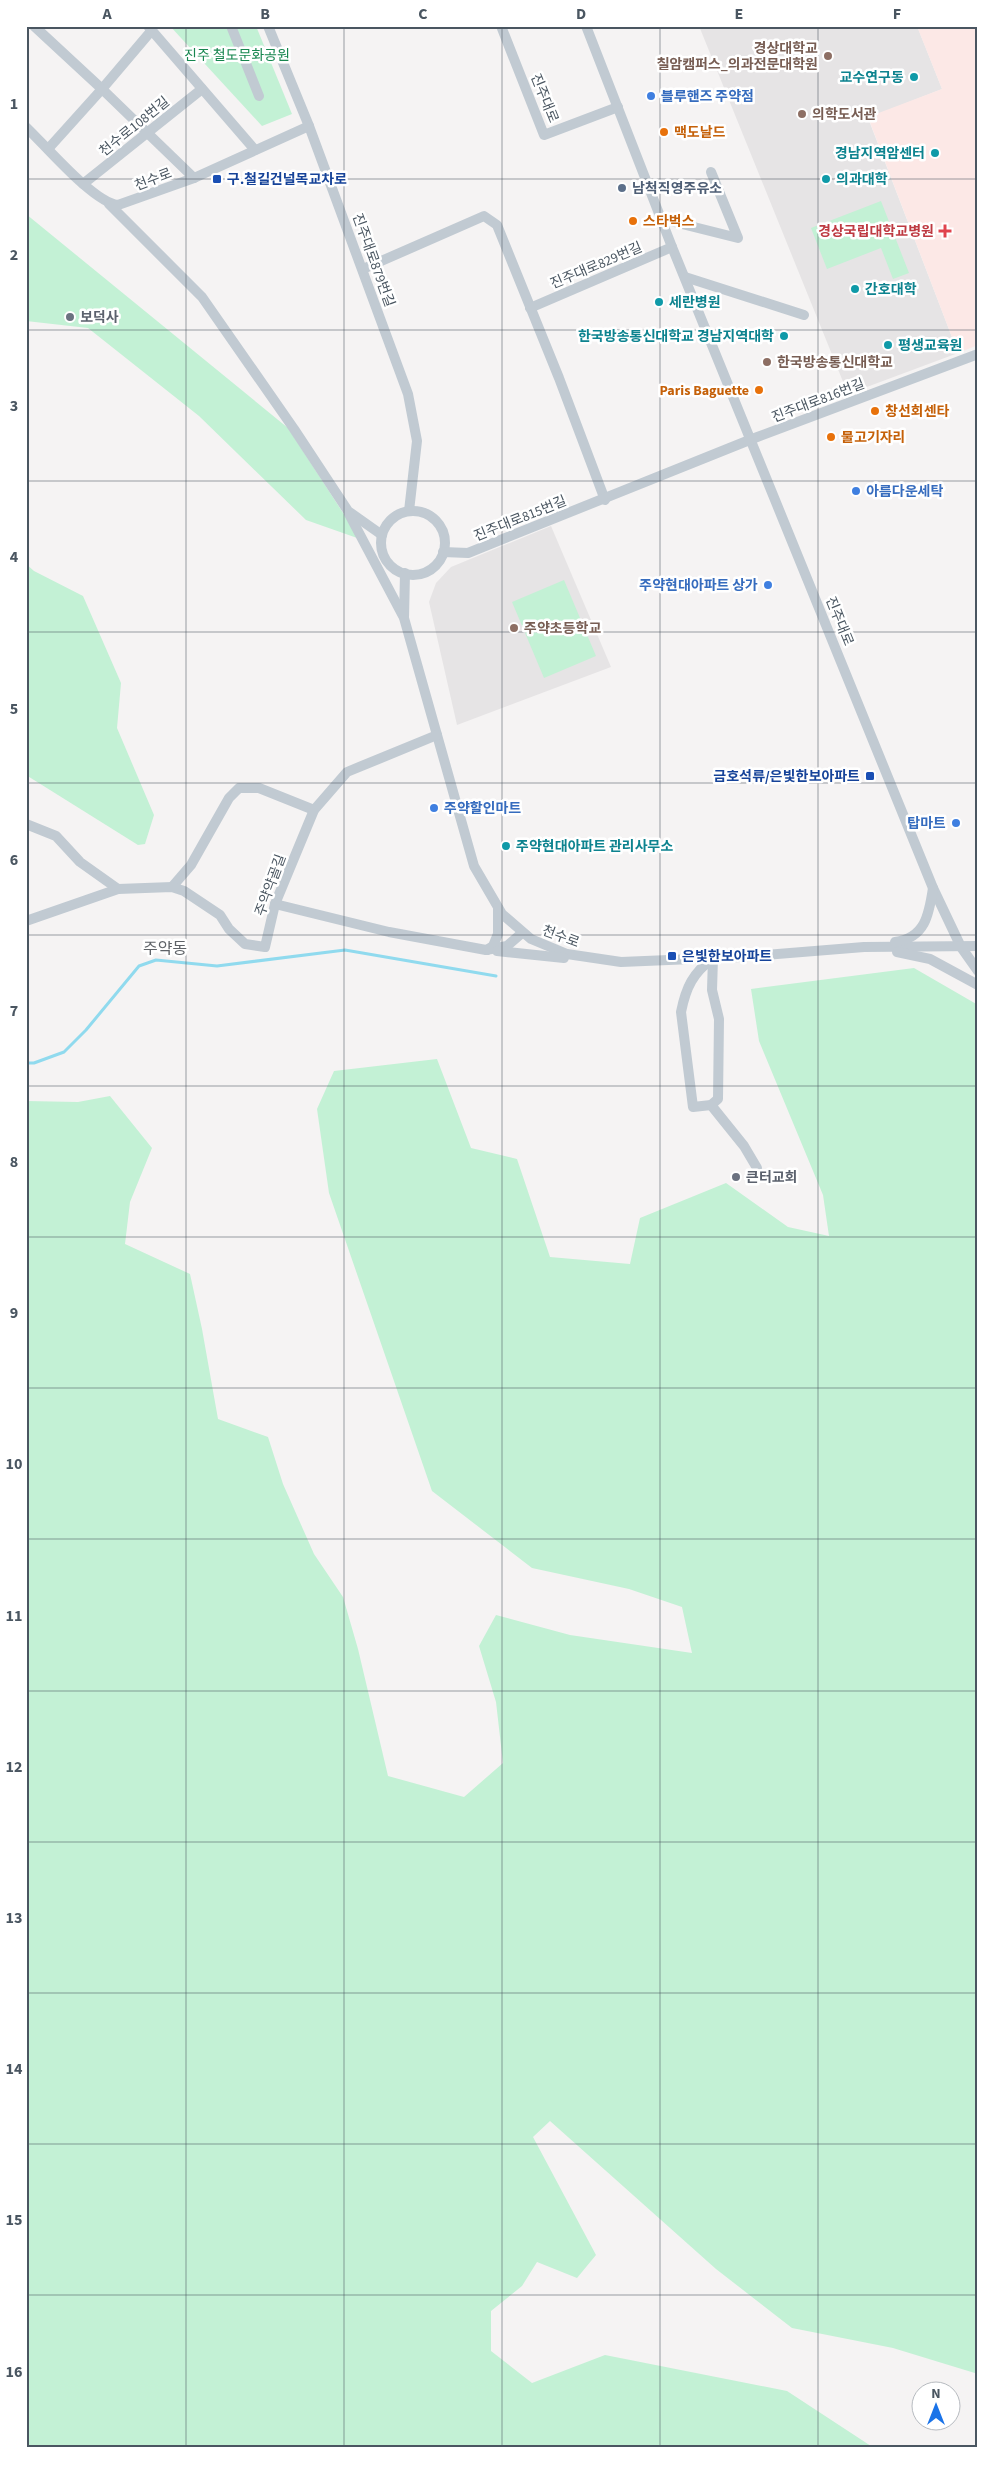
<svg xmlns="http://www.w3.org/2000/svg" width="1004" height="2474" viewBox="0 0 1004 2474" font-family="'Source Sans 3','Noto Sans KR',sans-serif">
  <rect width="100%" height="100%" fill="#f5f3f3"/>
  <g fill="#e6e4e5">
    <polygon points="699,26 917,26 942,89 868,118 958,353 848,394"/>
    <polygon points="551,526 611,667 457,725 429,602 436,583 451,567"/>
  </g>
  <polygon fill="#fce8e6" points="917,26 978,26 978,345 958,353 868,117 942,89"/>
  <g fill="#c3f1d5">
    <polygon points="170,26 256,26 292,114 262,126"/>
    <polygon points="881,201 909,273 893,279 881,248 827,269 811,228"/>
    <polygon points="26,214 288,428 360,539 306,520 199,416 88,328 26,321"/>
    <polygon points="26,564 34,571 83,596 121,683 117,728 154,815 145,844 138,845 26,775"/>
    <polygon points="564,580 596,656 544,678 512,602"/>
    <polygon points="914,968 978,1005 978,2374 893,2348 792,2328 716,2269 550,2121 533,2137 596,2255 577,2278 537,2262 522,2286 491,2311 491,2351 532,2383 605,2355 787,2391 874,2448 26,2448 26,1101 78,1102 110,1096 152,1148 130,1202 125,1244 190,1274 202,1329 218,1419 268,1437 283,1484 314,1554 343,1597 358,1649 388,1776 464,1797 503,1763 496,1702 479,1646 496,1615 570,1635 692,1653 682,1607 629,1589 532,1568 432,1491 329,1193 317,1109 334,1071 437,1059 471,1148 517,1159 550,1257 630,1264 640,1218 726,1183 788,1227 829,1236 823,1195 759,1041 751,989"/>
  </g>
  <g fill="none" stroke-linecap="round" stroke-linejoin="round">
    <polyline stroke="#90daee" stroke-width="3" points="26,1063 34,1063 64,1052 86,1030 139,966 156,960 217,966 345,950 496,976"/>
    <g stroke="#c1cad2" stroke-width="10">
      <polyline points="34,26 102,89 152,30"/>
      <polyline points="148,26 255,150"/>
      <polyline points="231,26 259,96"/>
      <polyline points="268,26 309,126 408,394 417,441 409,511"/>
      <polyline points="501,26 544,135 618,107"/>
      <polyline points="586,26 672,247 933,888 961,947 978,971"/>
      <path d="M26,127C46,146 94,203 118,205L194,178L309,126"/>
      <polyline points="48,149 102,89 194,178"/>
      <polyline points="83,184 202,89"/>
      <polyline points="109,204 202,297 294,429 348,511 382,535"/>
      <polyline points="662,219 738,238 711,172"/>
      <polyline points="363,269 484,216 497,225 559,378 605,500"/>
      <polyline points="685,277 804,315"/>
      <polyline points="530,308 672,247"/>
      <circle cx="413" cy="543" r="32"/>
      <polyline points="349,514 403,616"/>
      <polyline points="443,552 468,553 752,439 978,354"/>
      <polyline points="405,573 404,618 474,866 502,914 531,939 567,954 621,962 740,957 864,947 978,946"/>
      <polyline points="26,824 56,836 80,862 118,889"/>
      <polyline points="172,887 191,865 229,798 239,788 259,788 314,810"/>
      <polyline points="275,904 389,932 486,950 507,946 522,933"/>
      <polyline points="26,921 118,889 172,887 184,891 220,915 229,929 245,944 265,947 275,904 314,810 347,772 437,735"/>
      <path d="M895,942C925,938 929,915 933,888"/>
      <polyline points="487,950 493,946 498,934 498,908"/>
      <polyline points="497,951 564,958"/>
      <polyline points="897,952 930,959 978,985"/>
      <path d="M713,958L712,990L719,1019L718,1099L711,1105L693,1107L681,1012C686,987 693,973 713,958Z"/>
      <polyline points="711,1105 744,1146 757,1168"/>
    </g>
  </g>
  <path fill="none" stroke="#4a5661" stroke-width="1" stroke-opacity="0.55" d="M186,26V2448M344,26V2448M502,26V2448M660,26V2448M818,26V2448M26,179H978M26,330H978M26,481H978M26,632H978M26,783H978M26,935H978M26,1086H978M26,1237H978M26,1388H978M26,1539H978M26,1691H978M26,1842H978M26,1993H978M26,2144H978M26,2295H978"/>
  <g fill="#8d6e63" stroke="#fff" stroke-width="2">
    <circle cx="828" cy="56" r="5"/>
    <circle cx="802" cy="114" r="5"/>
    <circle cx="767" cy="362" r="5"/>
    <circle cx="514" cy="628" r="5"/>
  </g>
  <g fill="#0f9aa8" stroke="#fff" stroke-width="2">
    <circle cx="914" cy="77" r="5"/>
    <circle cx="935" cy="153" r="5"/>
    <circle cx="826" cy="179" r="5"/>
    <circle cx="855" cy="289" r="5"/>
    <circle cx="659" cy="302" r="5"/>
    <circle cx="784" cy="336" r="5"/>
    <circle cx="888" cy="345" r="5"/>
    <circle cx="506" cy="846" r="5"/>
  </g>
  <g fill="#3f7fe0" stroke="#fff" stroke-width="2">
    <circle cx="651" cy="96" r="5"/>
    <circle cx="856" cy="491" r="5"/>
    <circle cx="768" cy="585" r="5"/>
    <circle cx="434" cy="808" r="5"/>
    <circle cx="956" cy="823" r="5"/>
  </g>
  <g fill="#e8710a" stroke="#fff" stroke-width="2">
    <circle cx="664" cy="132" r="5"/>
    <circle cx="633" cy="221" r="5"/>
    <circle cx="759" cy="390" r="5"/>
    <circle cx="875" cy="411" r="5"/>
    <circle cx="831" cy="437" r="5"/>
  </g>
  <g fill="#1a4fb4" stroke="#fff" stroke-width="2">
    <rect x="212" y="174" width="10" height="10" rx="2.5"/>
    <rect x="865" y="771" width="10" height="10" rx="2.5"/>
    <rect x="667" y="951" width="10" height="10" rx="2.5"/>
  </g>
  <circle fill="#5c6f8a" stroke="#fff" stroke-width="2" cx="622" cy="188" r="5"/>
  <path fill="#e0444e" stroke="#fff" stroke-width="2" d="M942.5 223.5h5v5h5v5h-5v5h-5v-5h-5v-5h5z"/>
  <g fill="#6b7280" stroke="#fff" stroke-width="2">
    <circle cx="70" cy="317" r="5"/>
    <circle cx="736" cy="1177" r="5"/>
  </g>
  <g text-anchor="middle" stroke-width="5" stroke-linejoin="round" paint-order="stroke">
    <g font-size="14" font-weight="bold" fill="#785e54" stroke="#fff" text-anchor="start">
      <text x="818" y="53" text-anchor="end">경상대학교<tspan x="818" dy="16">칠암캠퍼스_의과전문대학원</tspan></text>
      <text x="812" y="119">의학도서관</text>
      <text x="777" y="367">한국방송통신대학교</text>
      <text x="524" y="633">주약초등학교</text>
    </g>
    <g font-size="14" fill="#17864f" stroke="#fff">
      <text x="237" y="60">진주 철도문화공원</text>
    </g>
    <g font-size="14" font-weight="bold" fill="#0d838f" stroke="#fff" text-anchor="start">
      <text x="904" y="82" text-anchor="end">교수연구동</text>
      <text x="925" y="158" text-anchor="end">경남지역암센터</text>
      <text x="836" y="184">의과대학</text>
      <text x="865" y="294">간호대학</text>
      <text x="669" y="307">세란병원</text>
      <text x="774" y="341" text-anchor="end">한국방송통신대학교 경남지역대학</text>
      <text x="898" y="350">평생교육원</text>
      <text x="516" y="851">주약현대아파트 관리사무소</text>
    </g>
    <g font-size="14" font-weight="bold" fill="#366cbe" stroke="#fff" text-anchor="start">
      <text x="661" y="101">블루핸즈 주약점</text>
      <text x="866" y="496">아름다운세탁</text>
      <text x="758" y="590" text-anchor="end">주약현대아파트 상가</text>
      <text x="444" y="813">주약할인마트</text>
      <text x="946" y="828" text-anchor="end">탑마트</text>
    </g>
    <g font-size="14" fill="#4a5661" stroke="#fff">
      <text transform="translate(545 98) rotate(68)" y="5">진주대로</text>
      <text transform="translate(134 126) rotate(-39)" y="5">천수로108번길</text>
      <text transform="translate(153 179) rotate(-21)" y="5">천수로</text>
      <text transform="translate(374 260) rotate(70)" y="5">진주대로879번길</text>
      <text transform="translate(596 265) rotate(-23)" y="5">진주대로829번길</text>
      <text transform="translate(818 400) rotate(-21)" y="5">진주대로816번길</text>
      <text transform="translate(520 518) rotate(-22)" y="5">진주대로815번길</text>
      <text transform="translate(840 621) rotate(68)" y="5">진주대로</text>
      <text transform="translate(270 885) rotate(-70)" y="5">주약약골길</text>
      <text transform="translate(561 936) rotate(20)" y="5">천수로</text>
    </g>
    <g font-size="14" font-weight="bold" fill="#c56008" stroke="#fff" text-anchor="start">
      <text x="674" y="137">맥도날드</text>
      <text x="643" y="226">스타벅스</text>
      <text x="749" y="395" text-anchor="end">Paris Baguette</text>
      <text x="885" y="416">창선회센타</text>
      <text x="841" y="442">물고기자리</text>
    </g>
    <g font-size="14" font-weight="bold" fill="#164399" stroke="#fff" text-anchor="start">
      <text x="227" y="184">구.철길건널목교차로</text>
      <text x="860" y="781" text-anchor="end">금호석류/은빛한보아파트</text>
      <text x="682" y="961">은빛한보아파트</text>
    </g>
    <g font-size="14" font-weight="bold" fill="#4e5e75" stroke="#fff" text-anchor="start">
      <text x="632" y="193">남척직영주유소</text>
    </g>
    <g font-size="14" font-weight="bold" fill="#be3a42" stroke="#fff" text-anchor="end">
      <text x="934" y="236">경상국립대학교병원</text>
    </g>
    <g font-size="14" font-weight="bold" fill="#5b616d" stroke="#fff" text-anchor="start">
      <text x="80" y="322">보덕사</text>
      <text x="746" y="1182">큰터교회</text>
    </g>
    <g font-size="16" fill="#5f6368" stroke="#fff">
      <text x="165" y="954">주약동</text>
    </g>
  </g>
  <rect width="1004" height="2474" fill="none" stroke="#ffffff" stroke-width="55"/>
  <g transform="translate(936 2406)"><circle r="24" fill="#ffffff" stroke="#b7bbc0"/>
  <path d="M0-4L9 19L0 12L-9 19Z" fill="#1a73e8"/>
  <text y="-8" font-size="14" font-weight="bold" text-anchor="middle" fill="#4a5661">N</text>
  </g>
  <rect x="28" y="28" width="948" height="2418" fill="none" stroke="#4a5661" stroke-width="2"/>
  <g font-size="16" text-anchor="middle" font-weight="bold" fill="#4a5661">
    <text x="107" y="19">A</text>
    <text x="265" y="19">B</text>
    <text x="423" y="19">C</text>
    <text x="581" y="19">D</text>
    <text x="739" y="19">E</text>
    <text x="897" y="19">F</text>
    <text x="14" y="109">1</text>
    <text x="14" y="260">2</text>
    <text x="14" y="411">3</text>
    <text x="14" y="562">4</text>
    <text x="14" y="714">5</text>
    <text x="14" y="865">6</text>
    <text x="14" y="1016">7</text>
    <text x="14" y="1167">8</text>
    <text x="14" y="1318">9</text>
    <text x="14" y="1469">10</text>
    <text x="14" y="1621">11</text>
    <text x="14" y="1772">12</text>
    <text x="14" y="1923">13</text>
    <text x="14" y="2074">14</text>
    <text x="14" y="2225">15</text>
    <text x="14" y="2377">16</text>
  </g>
</svg>
